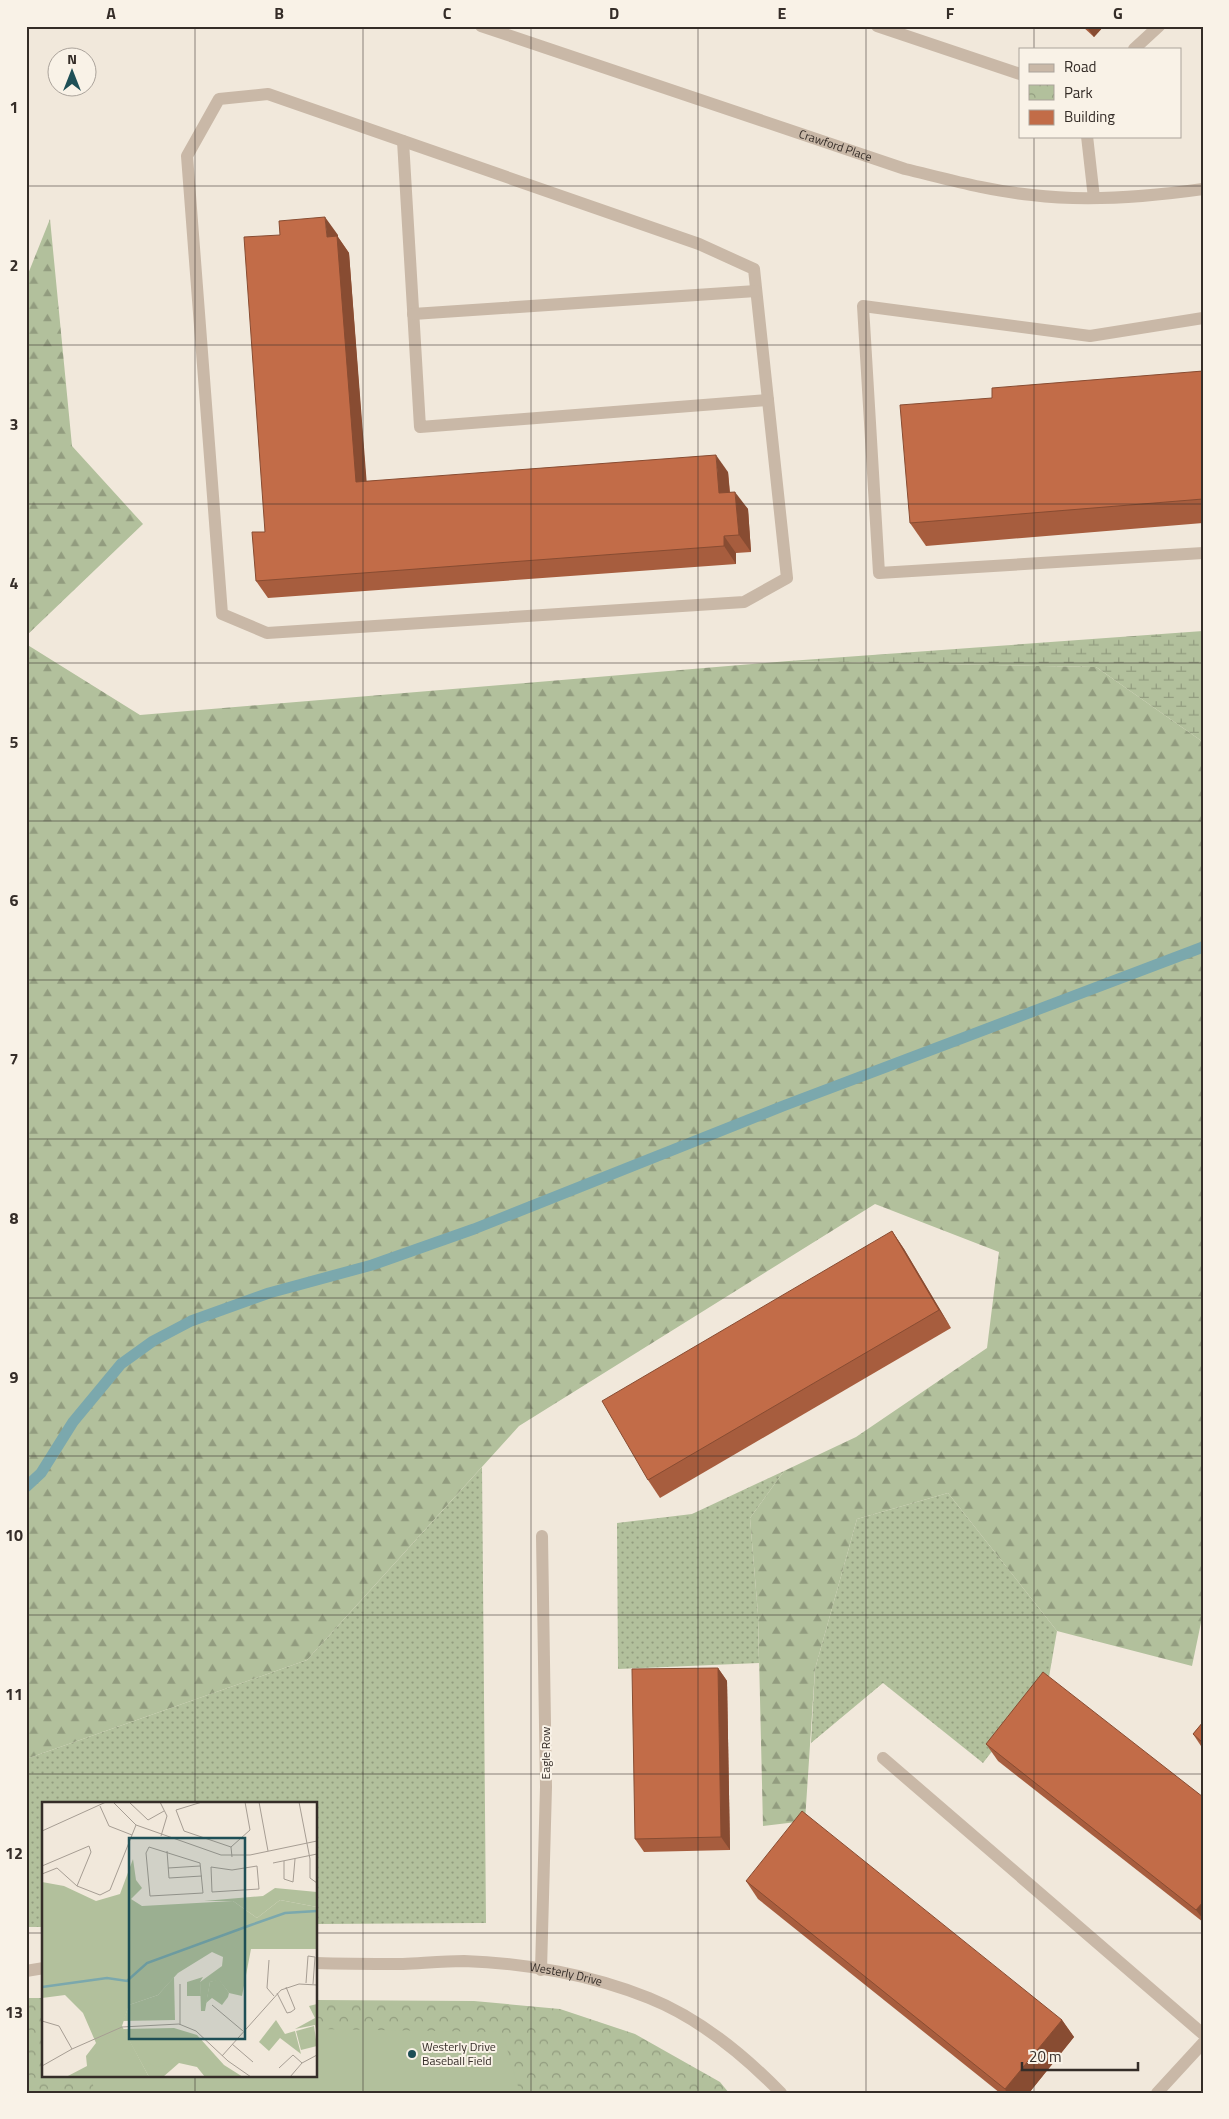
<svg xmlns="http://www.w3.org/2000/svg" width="1229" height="2119" viewBox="0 0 1229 2119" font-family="'Titillium Web',sans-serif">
  <defs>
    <pattern id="grass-dots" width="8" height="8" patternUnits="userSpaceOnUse" patternTransform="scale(1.25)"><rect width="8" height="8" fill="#b2c09c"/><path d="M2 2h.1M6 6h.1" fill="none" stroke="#929c7f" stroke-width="1.8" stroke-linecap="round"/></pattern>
    <pattern id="forest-firs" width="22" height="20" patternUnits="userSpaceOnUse" patternTransform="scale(1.25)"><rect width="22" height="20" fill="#b2c09c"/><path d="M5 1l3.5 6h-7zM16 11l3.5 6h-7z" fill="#929c7f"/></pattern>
    <pattern id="wetland-marsh" width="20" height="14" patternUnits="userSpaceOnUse" patternTransform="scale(1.25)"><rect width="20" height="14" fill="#b2c09c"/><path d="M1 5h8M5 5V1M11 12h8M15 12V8" fill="none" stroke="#929c7f"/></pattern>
    <pattern id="park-crowns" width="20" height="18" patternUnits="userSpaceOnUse" patternTransform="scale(1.25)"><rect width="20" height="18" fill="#b2c09c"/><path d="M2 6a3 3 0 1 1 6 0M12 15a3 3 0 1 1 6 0" fill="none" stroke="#929c7f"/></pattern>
  </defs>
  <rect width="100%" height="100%" fill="#f1e8db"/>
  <g fill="url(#grass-dots)">
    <polygon points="482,1467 486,1923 316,1924 316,1803 44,1803 44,1927 26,1927 26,1759 307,1660"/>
    <polygon points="784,1471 750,1518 758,1614 759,1663 618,1669 617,1523 692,1514"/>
    <polygon points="948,1493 1057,1631 1049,1677 983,1763 883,1683 811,1743 815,1669 857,1519"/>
  </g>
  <g fill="url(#forest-firs)">
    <polygon points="50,219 72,446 143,524 26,636 26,279"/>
    <polygon points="26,644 140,715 789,661 1096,667 1203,742 1203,1613 1192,1666 1057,1631 948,1493 857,1519 815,1669 805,1821 763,1826 758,1614 750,1518 784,1471 856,1437 987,1348 999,1252 875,1204 519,1426 307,1660 26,1759"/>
  </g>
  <polygon fill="url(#wetland-marsh)" points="1203,631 1203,742 1096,667 789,661"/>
  <polygon fill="url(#park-crowns)" points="27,1998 44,1998 44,2075 316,2075 316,2000 474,2001 560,2009 635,2034 720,2082 729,2093 26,2093"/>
  <polygon fill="#b2c09c" points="316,2029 502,2032 520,2093 94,2093 92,2075 316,2075"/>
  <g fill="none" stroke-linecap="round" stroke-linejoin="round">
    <polyline stroke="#7ba8ad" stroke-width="11" points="26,1487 41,1473 73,1422 121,1364 153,1341 191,1321 269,1293 372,1265 474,1229 783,1106 1203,947"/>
    <g stroke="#c9b8a7" stroke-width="12">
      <polyline points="877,26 1020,74"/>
      <polyline points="1134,49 1159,26"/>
      <polygon points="268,94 699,244 754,269 787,578 744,602 267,633 222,614 187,156 219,99"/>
      <polyline points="1087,136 1094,198"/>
      <polyline points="403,141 420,427 768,400"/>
      <polyline points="413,314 756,291"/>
      <polyline points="1203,318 1090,336 863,306 879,573 1203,553"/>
      <polyline points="883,1758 1203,2034"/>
    </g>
    <g stroke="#c9b8a7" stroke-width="12">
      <path id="s1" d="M481,26L905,169C947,179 989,191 1032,195C1089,202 1147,197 1203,189"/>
      <path id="s2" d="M316,1963C345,1964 374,1964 403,1964C424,1963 444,1961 464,1961C526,1963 592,1975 649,1998C699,2018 744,2055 781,2093"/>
      <polyline points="541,1970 546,1787 542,1536"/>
      <polyline points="26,1971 44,1968"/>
      <polyline points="1157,2093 1203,2043"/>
    </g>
  </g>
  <g fill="#a75d3e">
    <polygon points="1082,26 1104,26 1094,37"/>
    <polygon points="338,235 338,237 349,253 366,481 728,472 730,492 748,509 751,552 736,553 736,564 268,598 256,581 265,532"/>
    <polygon points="1203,371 1203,523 926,546 910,523 992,398"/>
    <polygon points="892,1231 904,1249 951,1328 660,1498 648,1480"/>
    <polygon points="718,1668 727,1681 730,1850 644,1852 635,1839"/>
    <polygon points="1203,1722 1203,1749 1193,1734"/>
    <polygon points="986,1744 1203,1797 1203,1922 998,1761"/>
    <polygon points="746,1881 1062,2020 1074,2037 1029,2093 1000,2093 758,1899"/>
  </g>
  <g fill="#884c32">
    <polygon points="1086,26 1104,26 1094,37"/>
    <polygon points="325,217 338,235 338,237 349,253 368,499 356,482 327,237"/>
    <polygon points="716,455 728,472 731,510 719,493"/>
    <polygon points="735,492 748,509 751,552 739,535"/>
    <polygon points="724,536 736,553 736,564 724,546"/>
    <polygon points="892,1231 904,1249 951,1328 939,1310"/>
    <polygon points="718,1668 727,1681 730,1850 721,1837"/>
    <polygon points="1203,1902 1203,1919 1196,1910"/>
    <polygon points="1062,2020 1074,2037 1029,2093 1007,2093 1005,2089"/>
  </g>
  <g fill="#c26c48" stroke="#884c32">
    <polygon points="325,217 327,237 337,236 356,482 716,455 719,493 735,492 739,535 724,536 724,546 256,581 252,532 265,532 244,237 280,235 279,221"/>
    <polygon points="1203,371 1203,499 910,523 900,405 992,398 992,388"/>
    <polygon points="892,1231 939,1310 648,1480 602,1401"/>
    <polygon points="718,1668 721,1837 635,1839 632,1669"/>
    <polygon points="1043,1672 1203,1797 1203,1902 1196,1910 986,1744"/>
    <polygon points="1203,1722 1203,1743 1193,1734"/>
    <polygon points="802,1811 1062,2020 1005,2089 746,1881"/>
  </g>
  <path fill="none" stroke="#352d28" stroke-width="1" stroke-opacity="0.55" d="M195,26V1803M363,26V2093M531,26V2093M698,26V2093M866,26V2093M1034,26V49M1034,136V2093M26,186H1203M26,345H1203M26,504H1203M26,663H1203M26,821H1203M26,980H1203M26,1139H1203M26,1298H1203M26,1456H1203M26,1615H1203M26,1774H1203M26,1933H44M316,1933H1203M195,2075V2093"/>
  <circle fill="#1e4f56" stroke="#f9f2e7" stroke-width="2" cx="412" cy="2054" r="5"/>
  <g text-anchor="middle" stroke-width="4" stroke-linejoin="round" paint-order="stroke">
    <g font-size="12" fill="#352d28" stroke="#f9f2e7">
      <text dy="4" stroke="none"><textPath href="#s1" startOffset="374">Crawford Place</textPath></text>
      <text transform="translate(546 1753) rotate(-90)" y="4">Eagle Row</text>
      <text dy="4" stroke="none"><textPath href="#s2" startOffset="251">Westerly Drive</textPath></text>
    </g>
    <g font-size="12" fill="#352d28" stroke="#f9f2e7" text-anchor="start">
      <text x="422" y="2051">Westerly Drive<tspan x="422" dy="14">Baseball Field</tspan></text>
    </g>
  </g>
  <g transform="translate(42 1802)">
    <rect width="275" height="275" fill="#f1e8db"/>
    <path d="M132,175L133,218L81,219L87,203L116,193ZM161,175L158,180L159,194H145V180ZM177,177L187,191L186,195L180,203L170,196L164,201L168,180ZM275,202V233L273,223L253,227L273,216L267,204ZM234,218L243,232L253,229L259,252L238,236L227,249L217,240Z" fill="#b2c09c"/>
    <path d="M91,57L94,78L100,86L89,97L100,104L191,99L215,116L238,98L275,105V147H209L200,194L187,191L177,178L168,180L163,209H159L158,180L180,164L181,155L170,150L136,171L116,193L87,203L80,224L107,275H24L45,264L44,254L54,241L41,211L23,193L0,196V80L22,84L54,99L78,92Z" fill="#b2c09c"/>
    <path d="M233,86L275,90V105L238,98L215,116L191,99H162L221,94Z" fill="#b2c09c"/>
    <path d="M272,224L275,244L259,248L254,229ZM132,226L155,233L182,263L201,275H163L155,265L137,261L121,275H107L81,227Z" fill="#b2c09c"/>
    <path d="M95,228L134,229L139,244L134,260L114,265L97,256Z" fill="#b2c09c"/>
    <path fill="none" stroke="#7ba8ad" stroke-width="2.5" d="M0,185L65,176L85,179L105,161L209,123L243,111L275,109"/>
    <path fill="none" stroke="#a69d93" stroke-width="1" d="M71,0L94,23L179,53H208L275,39M87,0L106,18L122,9M118,0L125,14L119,34M160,0L134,8L142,29L189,45L190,55M217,0L226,49M257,0L268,57V76L275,81M58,4L67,24L90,33M0,29L64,0M107,45L158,61L161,91L108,94L104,51ZM189,45L208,28L203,0M125,49L127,76L160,74M242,59V77L251,80L253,57M231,61L275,52M0,64L47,44L49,50L35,84L58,93L68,88L94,23M215,64L217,87L170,90L169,65L190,68ZM126,66L158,64M0,72L15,66L35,84M227,158L225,186L232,194M264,181L266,154L273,155L271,182M235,191L245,211L249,210L253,207L244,185M170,203L201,229M0,219L17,224L30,247L0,264M138,223V182M190,242L211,260M30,247L80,225L137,222L154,229L186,259L209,275M180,254L239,188L257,182L275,183M237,266L251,253L260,261M248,275L260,261L275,253"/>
    <path fill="#1e4f56" fill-opacity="0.15" stroke="#1e4f56" stroke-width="2.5" d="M87,36H203V237H87Z"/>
    <rect width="275" height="275" fill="none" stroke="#352d28" stroke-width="2.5"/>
  </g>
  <rect width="1229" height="2119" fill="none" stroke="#f9f2e7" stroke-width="55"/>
  <rect x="1019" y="48" width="162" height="90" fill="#f9f2e7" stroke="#aba39b"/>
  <rect x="1029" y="64" width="25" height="8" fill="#c9b8a7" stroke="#aba39b"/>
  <text x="1064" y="72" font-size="15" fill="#352d28">Road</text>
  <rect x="1029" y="85" width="25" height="15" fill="url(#park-crowns)" stroke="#aba39b"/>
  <text x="1064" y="98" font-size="15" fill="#352d28">Park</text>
  <rect x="1029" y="110" width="25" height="15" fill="#c26c48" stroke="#aba39b"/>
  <text x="1064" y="122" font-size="15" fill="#352d28">Building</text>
  <g transform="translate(72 72)"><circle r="24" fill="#f9f2e7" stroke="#aba39b"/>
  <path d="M0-4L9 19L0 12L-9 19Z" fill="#1e4f56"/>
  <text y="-8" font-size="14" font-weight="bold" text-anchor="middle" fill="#352d28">N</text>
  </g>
  <path d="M1022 2062v8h116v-8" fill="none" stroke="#352d28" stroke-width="2.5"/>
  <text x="1029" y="2062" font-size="15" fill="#352d28" stroke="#f9f2e7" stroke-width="4" paint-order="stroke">20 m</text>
  <rect x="28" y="28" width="1174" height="2064" fill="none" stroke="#352d28" stroke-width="2"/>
  <g font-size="16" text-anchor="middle" font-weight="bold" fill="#352d28">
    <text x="111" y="19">A</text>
    <text x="279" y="19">B</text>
    <text x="447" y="19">C</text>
    <text x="614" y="19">D</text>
    <text x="782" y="19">E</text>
    <text x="950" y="19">F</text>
    <text x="1118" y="19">G</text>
    <text x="14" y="113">1</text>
    <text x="14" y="271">2</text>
    <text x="14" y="430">3</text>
    <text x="14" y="589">4</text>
    <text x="14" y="748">5</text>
    <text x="14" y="906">6</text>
    <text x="14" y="1065">7</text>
    <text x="14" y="1224">8</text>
    <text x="14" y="1383">9</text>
    <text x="14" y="1541">10</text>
    <text x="14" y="1700">11</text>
    <text x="14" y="1859">12</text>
    <text x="14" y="2018">13</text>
  </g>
</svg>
